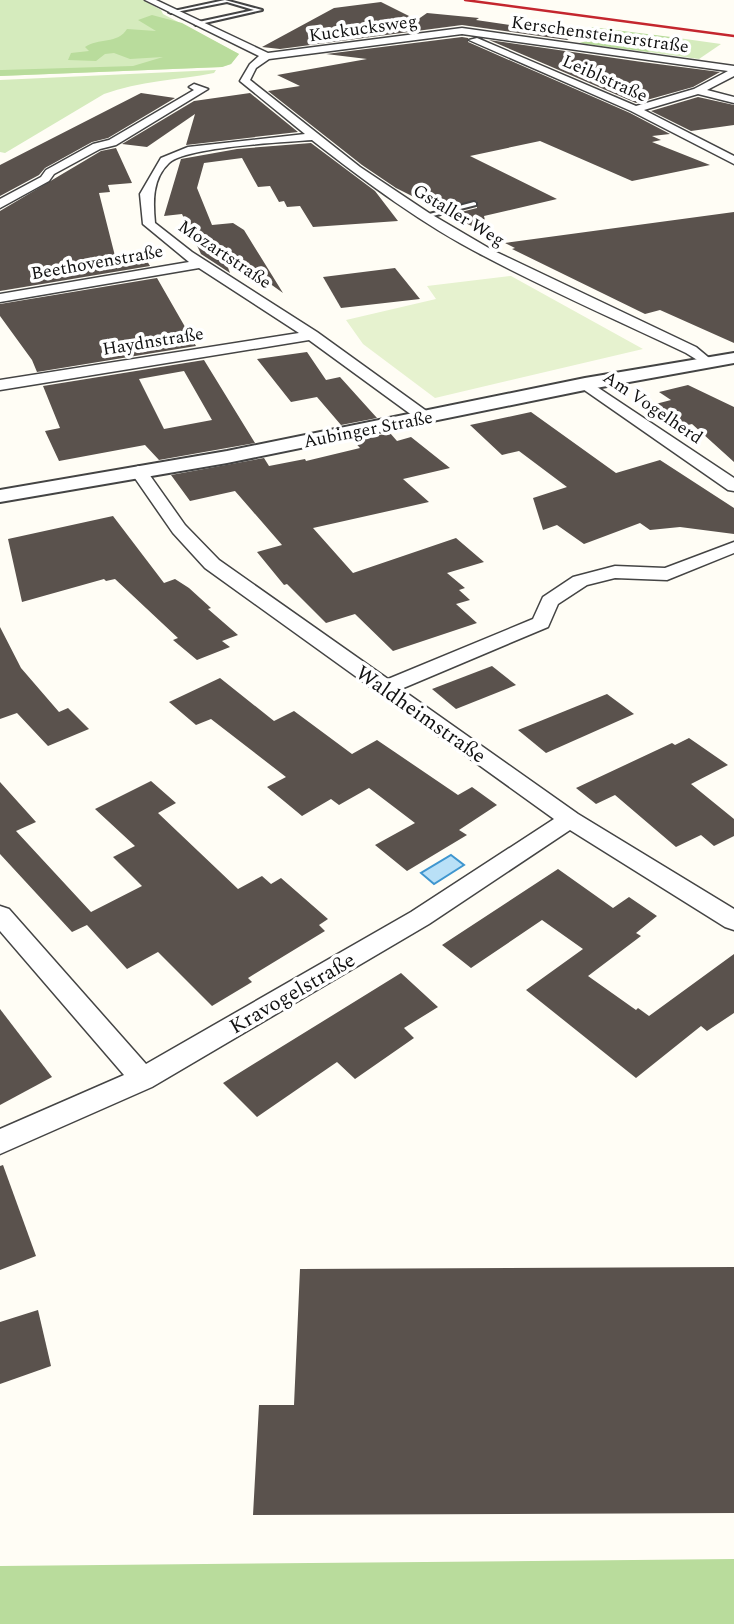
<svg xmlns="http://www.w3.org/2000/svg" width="734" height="1624" viewBox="0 0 734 1624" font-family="Spectral,serif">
  <rect width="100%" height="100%" fill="#fffdf5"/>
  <g fill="#d5ebbd">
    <polygon points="0,0 143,0 161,10 163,14 239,54 231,64 222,67 0,76"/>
    <polygon points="671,37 721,44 699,59 648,52"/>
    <path d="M216,70L214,73C178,80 139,81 104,94L5,153L0,152V80Z"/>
  </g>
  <g fill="#b9dc9c">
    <path d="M152,15L182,23L239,54L231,64L222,67L0,76V70H2L133,66L163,57L130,59L114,53L105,54L96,61L68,60L71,53L89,51L85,47C98,38 118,44 127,29L156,31L138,20Z"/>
    <polygon points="591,27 671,37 648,52 579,43 591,40 589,30"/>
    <polygon points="734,1559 734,1624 0,1624 0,1566"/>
  </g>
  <polygon fill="#e6f2cf" points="511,276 643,349 435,398 363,344 346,320 436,299 427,286"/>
  <polygon fill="#b9e0f7" stroke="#3f96cf" stroke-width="2" points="451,855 464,865 434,884 421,873"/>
  <g fill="#5a524d" fill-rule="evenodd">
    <polygon points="381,2 417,20 427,13 479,18 476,20 576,35 567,40 462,25 280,49 262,47 334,8"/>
    <polygon points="462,37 468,38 468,42 630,113 670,134 652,136 661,140 652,142 710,165 632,181 540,141 470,156 557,199 484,216 488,234 449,215 477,208 477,201 438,209 396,188 362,165 268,91 300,86 277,75 367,59 326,54"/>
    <polygon points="489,40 642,62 720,72 693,87 636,103"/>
    <polygon points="141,93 175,98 108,138 92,142 45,168 39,175 0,196 0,165"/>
    <polygon points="250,93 298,132 186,145 195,114 147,147 122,144 194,101"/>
    <polygon points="698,97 734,105 734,125 691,131 651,111"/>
    <polygon points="311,143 375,191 398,221 313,227 300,206 287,207 284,201 279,202 270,186 258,187 242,158 204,163 197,188 212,225 233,223 244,230 283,293 231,256 224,257 230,273 201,254 182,214 164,216 181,159 237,149"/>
    <polygon points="116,148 132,183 108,185 110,192 99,193 115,256 141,251 150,266 0,291 0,211 101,151"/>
    <polygon points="734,212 734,343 660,310 645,314 512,249 515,248 505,243"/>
    <polygon points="395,268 420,299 341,308 323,277"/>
    <polygon points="157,278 196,346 37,372 32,360 0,316 0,304"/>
    <polygon points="307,352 326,380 340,377 377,418 341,425 317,397 291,402 257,359"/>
    <path d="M204,360L255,443L159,460L145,445L59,461L45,431L60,428L43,386ZM184,371L212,420L164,429L139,379Z"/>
    <polygon points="688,385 734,407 734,462 692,424 676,428 644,407 671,400 659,392"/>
    <polygon points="531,412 616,473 660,460 734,508 734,534 680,527 650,530 640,523 584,544 557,525 543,530 533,498 567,487 519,451 502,455 470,425"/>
    <polygon points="390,433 397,441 411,437 450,468 403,479 429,502 313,528 353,573 456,538 484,562 447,573 465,588 459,590 470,600 456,604 477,623 393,651 355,614 326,623 287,584 284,585 257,552 282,545 235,491 190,501 171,475 264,458 269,466 305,459 306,461 360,448 353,440"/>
    <polygon points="113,516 164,583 175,579 189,588 211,608 208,609 238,635 222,641 230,647 197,660 173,640 178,638 115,579 106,581 104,579 22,602 8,539"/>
    <polygon points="0,627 21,668 59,712 68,708 89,729 48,746 17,713 0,719"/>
    <polygon points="492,666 516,685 456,709 432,689"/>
    <polygon points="220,678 274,721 294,711 352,754 377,740 458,795 472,787 497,805 459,830 467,835 407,871 375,845 415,823 369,788 339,805 331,799 302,816 267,787 286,777 211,719 196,725 169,702"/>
    <polygon points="607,694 634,714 546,753 518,730"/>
    <polygon points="689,738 728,765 691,784 734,819 734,836 714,846 701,835 676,847 615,795 596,804 576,788 672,743 675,745"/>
    <polygon points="151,781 176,803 158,813 238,889 262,876 271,884 281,878 328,919 319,925 325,931 248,978 252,982 212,1006 158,952 127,969 87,925 72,932 0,854 0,782 36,822 16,831 91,912 142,886 113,857 135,846 95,809"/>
    <polygon points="558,869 613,908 629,897 657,916 636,933 641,936 588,976 636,1010 638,1008 649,1016 734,954 734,1013 707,1031 701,1026 636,1078 526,990 583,949 542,920 471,968 442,945"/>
    <polygon points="401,973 438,1007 404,1028 414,1038 355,1079 337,1062 257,1117 223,1083"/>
    <polygon points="0,1009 52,1077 0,1105"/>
    <polygon points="3,1165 36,1256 0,1270 0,1166"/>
    <polygon points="734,1267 734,1513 253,1515 259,1405 294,1405 300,1269"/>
    <polygon points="38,1310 51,1366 0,1384 0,1322"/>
  </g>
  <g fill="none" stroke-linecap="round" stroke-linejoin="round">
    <g stroke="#444" stroke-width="4">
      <g id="service">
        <polygon points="225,0 262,10 196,25 194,23 254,10 227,2 171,13 169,12"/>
        <polygon points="474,202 476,203 476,205 425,218 422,216"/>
      </g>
    </g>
    <g stroke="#444" stroke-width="3">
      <g id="minor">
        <path d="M145,0H156L268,53L462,28L734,66V76L707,90L734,97V103L698,94L644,110L734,156V164L631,111L469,40L477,38L636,106L694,89L728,71L462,34L269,59L256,68L250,80L360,167L429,213L492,250L696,347L714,362L707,366L686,353C619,321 550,291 484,256C423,225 366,182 312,140C286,142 185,147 169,163C152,179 153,202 155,223L192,252L317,332L432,415L434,418L432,421H420L309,340L0,390V380L299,333L199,268L0,302V294L189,262L143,224L140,194L161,158L188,147L305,134L240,81L250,64L259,56Z"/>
        <polygon points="194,84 208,89 116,145 100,149 54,174 49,181 0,208 0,199 41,177 46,170 93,144 109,140 194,90 189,87"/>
        <polygon points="585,379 734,478 734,491 728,490 580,387 577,384"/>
        <polygon points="138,466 144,467 185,525 219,560 388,679 533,619 543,597 573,577 615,566 665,568 734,542 734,553 667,580 615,578 587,585 558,604 548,627 401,689 578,814 734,909 734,930 725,927 570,830 429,924 152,1087 0,1154 0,1129 124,1075 0,931 0,906 9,909 146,1064 411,912 554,819 205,568 173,533 130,471"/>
      </g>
    </g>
    <g stroke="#444" stroke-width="4">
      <polygon id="tertiary" points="734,353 734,363 585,390 227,463 0,502 0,490 227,451 585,378"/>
    </g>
    <use href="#service" fill="#fff" fill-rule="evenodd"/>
    <use href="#minor" fill="#fff" fill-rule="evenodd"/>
    <use href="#tertiary" fill="#fff" fill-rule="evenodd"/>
    <polyline stroke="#c4262e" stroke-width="2.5" points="465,0 734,36"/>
  </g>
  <g text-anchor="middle" stroke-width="7" stroke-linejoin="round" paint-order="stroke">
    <g font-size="18" fill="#111" stroke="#fff">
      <text transform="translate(363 28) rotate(-8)" y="6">Kuckucksweg</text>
      <text transform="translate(600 34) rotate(8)" y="6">Kerschensteinerstraße</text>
      <text transform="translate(605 78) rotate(24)" y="6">Leiblstraße</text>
      <text transform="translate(459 215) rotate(31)" y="6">Gstaller Weg</text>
      <text transform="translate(225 254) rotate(34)" y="6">Mozartstraße</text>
      <text transform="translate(97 262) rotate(-10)" y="6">Beethovenstraße</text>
      <text transform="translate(153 341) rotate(-9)" y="6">Haydnstraße</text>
      <text transform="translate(653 407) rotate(34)" y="6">Am Vogelherd</text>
      <text transform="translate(368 429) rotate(-11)" y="6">Aubinger Straße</text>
    </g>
    <g font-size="21" fill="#111" stroke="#fff">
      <text transform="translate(421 714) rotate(35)" y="7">Waldheimstraße</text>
      <text transform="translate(292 993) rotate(-30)" y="7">Kravogelstraße</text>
    </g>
  </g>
</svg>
